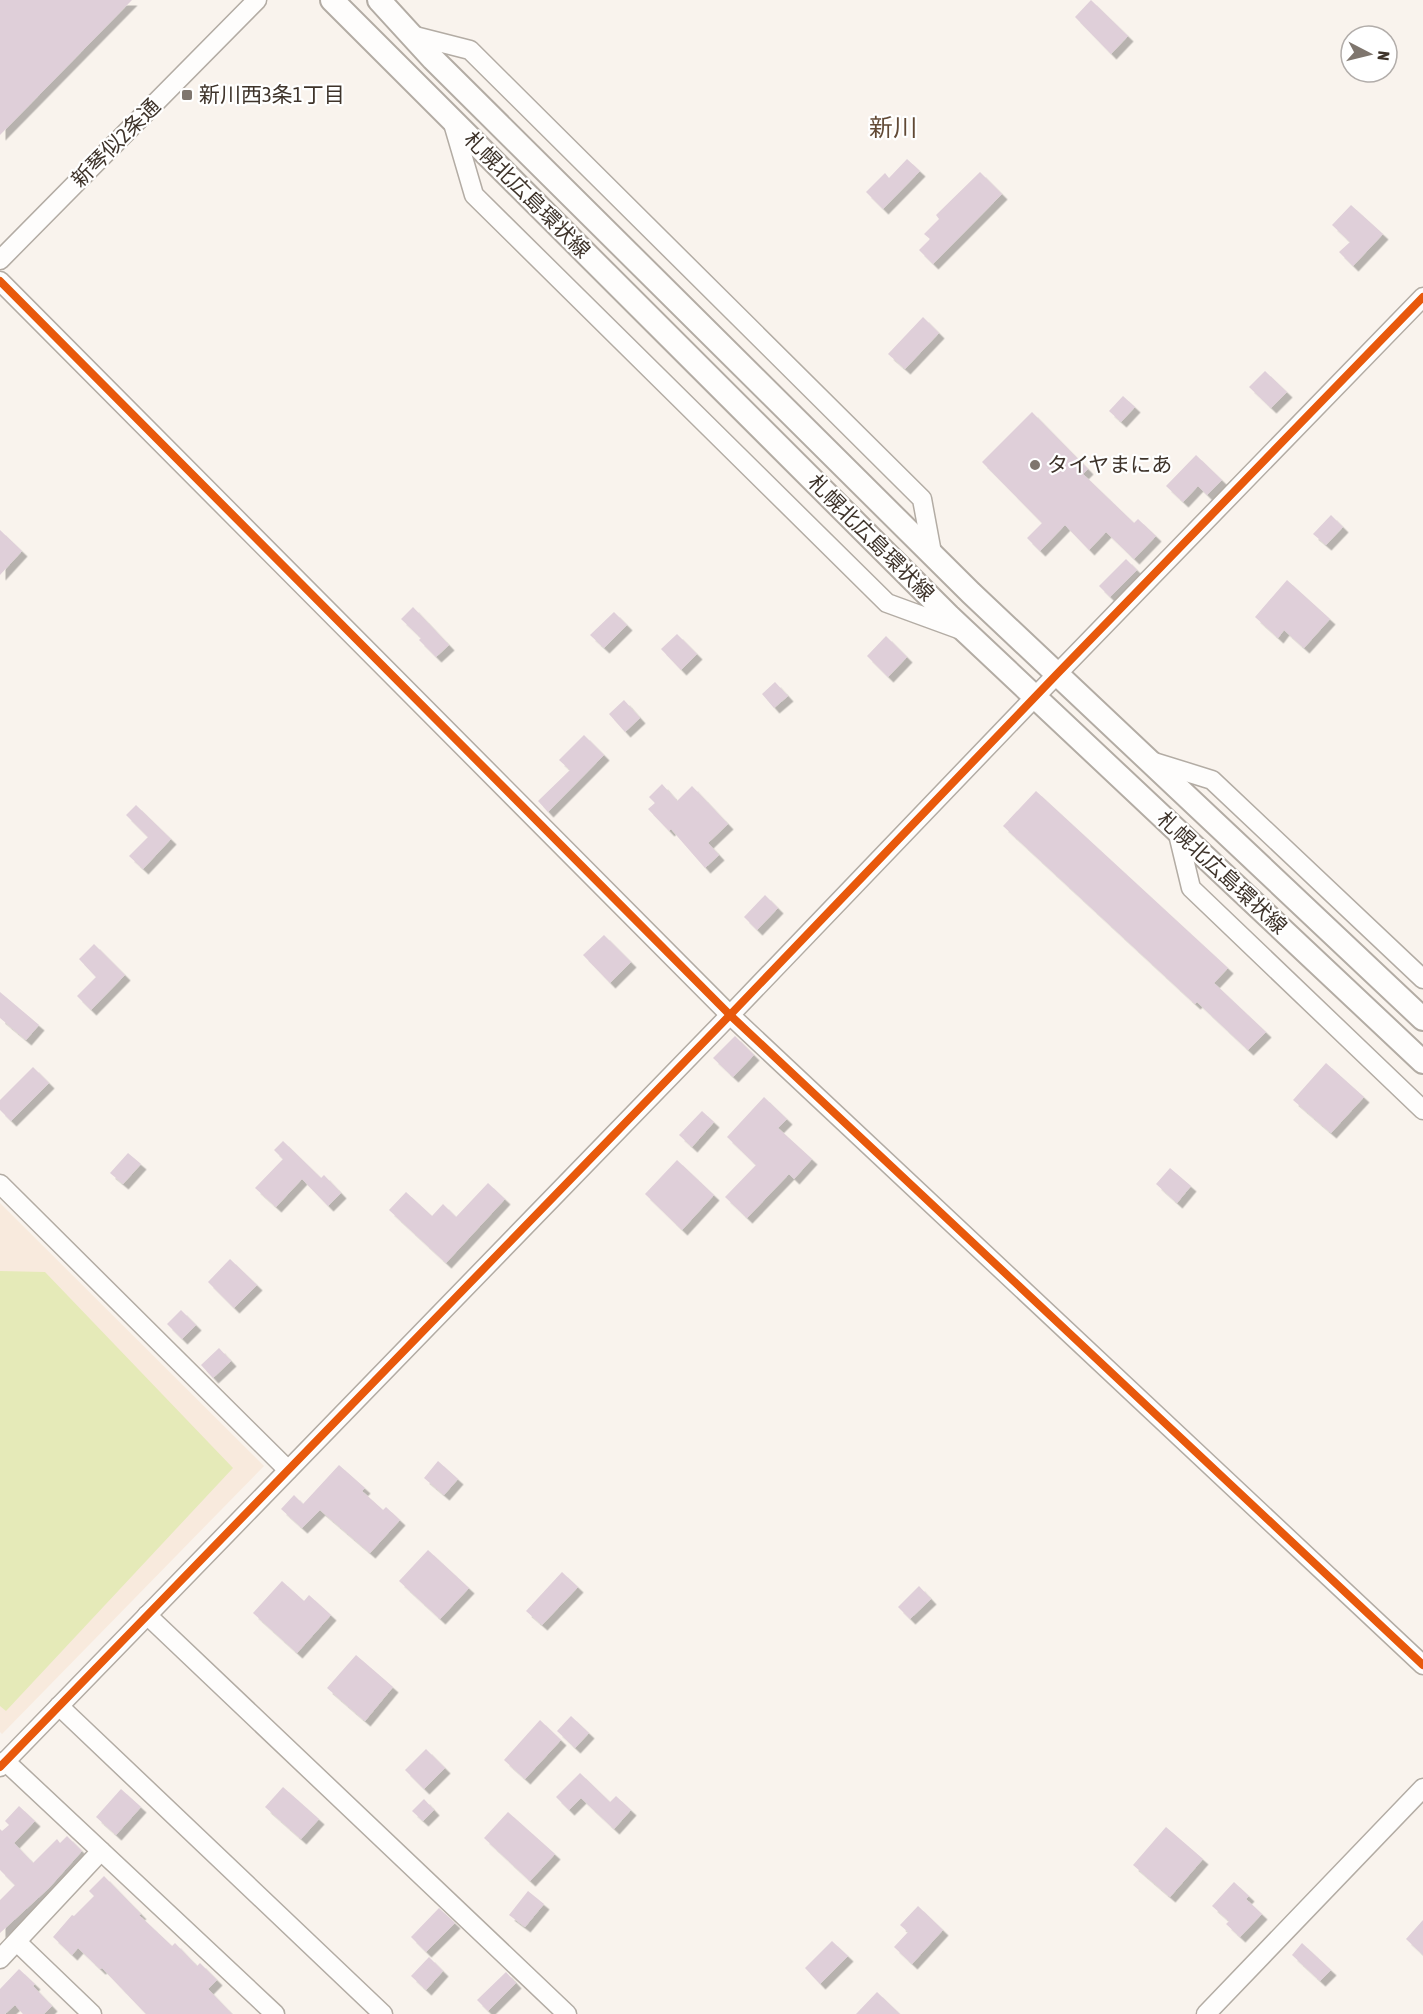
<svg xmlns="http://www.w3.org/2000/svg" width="1423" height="2014" viewBox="0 0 1423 2014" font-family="'Asap Condensed','Noto Sans JP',sans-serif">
  <defs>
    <filter id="shadow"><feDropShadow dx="5.5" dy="5.5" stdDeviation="0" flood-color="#0004"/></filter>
  </defs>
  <rect width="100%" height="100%" fill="#f9f3ed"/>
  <polygon fill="#f8eadd" points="0,1203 264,1466 2,1734 0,1732"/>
  <polygon fill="#e5eab8" points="0,1271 45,1272 233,1468 6,1711 0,1706"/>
  <g fill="#dfcfd9" filter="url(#shadow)">
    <polygon points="0,0 132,0 0,135"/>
    <polygon points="1091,0 1128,36 1111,54 1075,17"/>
    <polygon points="907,159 920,171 883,209 866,192 885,173 889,178"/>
    <polygon points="980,172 1002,194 933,264 919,250 930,239 924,234 939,219 936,215"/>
    <polygon points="1351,205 1383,234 1353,266 1339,252 1350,242 1332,225"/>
    <polygon points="923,317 939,333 905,369 888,354"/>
    <polygon points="1265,371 1287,392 1271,408 1249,387"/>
    <polygon points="1123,396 1135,407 1121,422 1109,411"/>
    <polygon points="1032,412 1088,469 1083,474 1134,523 1138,519 1156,536 1134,559 1106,532 1089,550 1065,525 1040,551 1027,538 1042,523 982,462"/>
    <polygon points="1196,455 1222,480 1207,495 1198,486 1183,502 1166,486"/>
    <polygon points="1331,515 1343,527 1326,545 1313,534"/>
    <polygon points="0,530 22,551 0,575"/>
    <polygon points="1126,559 1137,570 1110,597 1099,586"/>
    <polygon points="1287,580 1330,619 1304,648 1284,630 1278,638 1255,617"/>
    <polygon points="413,607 449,645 436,657 419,640 421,638 401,619"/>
    <polygon points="614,612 627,625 604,648 590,635"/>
    <polygon points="677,634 697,654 681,670 661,649"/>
    <polygon points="886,636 907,657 888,677 867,656"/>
    <polygon points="775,682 788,696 774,708 762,694"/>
    <polygon points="624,700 640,718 625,732 609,714"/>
    <polygon points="584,735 604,755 548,812 538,801 570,770 559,760"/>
    <polygon points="662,784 677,801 692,786 728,824 708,843 719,855 705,868 671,829 669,831 648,809 655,803 649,797"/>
    <polygon points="1036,791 1228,968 1214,983 1266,1032 1248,1050 1197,1002 1195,1004 1003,826"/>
    <polygon points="136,805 171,839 143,869 129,856 148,837 126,815"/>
    <polygon points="765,895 778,908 757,930 744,917"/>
    <polygon points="604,935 631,962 610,983 583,955"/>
    <polygon points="94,944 125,975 91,1010 77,996 96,977 79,959"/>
    <polygon points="0,992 39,1025 26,1040 0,1018"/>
    <polygon points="735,1036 754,1055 733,1077 713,1058"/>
    <polygon points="1326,1063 1364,1097 1331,1133 1293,1100"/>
    <polygon points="33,1067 49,1083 11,1121 0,1110 0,1100"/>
    <polygon points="764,1097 787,1119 778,1128 812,1159 794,1179 789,1174 747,1218 725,1197 756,1165 727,1137"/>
    <polygon points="702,1111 714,1122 692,1147 679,1135"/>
    <polygon points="283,1141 321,1178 324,1175 341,1193 328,1206 302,1179 276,1207 255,1188 283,1159 274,1150"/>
    <polygon points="128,1153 141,1164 123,1184 110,1173"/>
    <polygon points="677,1160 714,1195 682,1230 645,1194"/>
    <polygon points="1170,1168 1191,1186 1177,1203 1156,1184"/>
    <polygon points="488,1183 505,1199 446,1263 389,1210 406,1192 432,1216 443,1204 456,1217"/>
    <polygon points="230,1259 257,1285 234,1308 208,1282"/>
    <polygon points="181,1310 196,1325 182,1339 167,1324"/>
    <polygon points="219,1348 231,1361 213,1378 201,1365"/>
    <polygon points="438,1461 458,1479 444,1495 424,1478"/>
    <polygon points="339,1465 365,1488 362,1491 383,1510 386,1507 400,1520 370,1553 320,1510 302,1528 281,1509 294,1495 303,1504"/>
    <polygon points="428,1550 469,1588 440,1619 399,1581"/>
    <polygon points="562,1572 578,1587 542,1625 526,1611"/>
    <polygon points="282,1581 304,1601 309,1595 331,1615 297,1653 253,1613"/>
    <polygon points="919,1586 931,1599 910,1619 898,1607"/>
    <polygon points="356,1655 393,1687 365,1721 327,1688"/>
    <polygon points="571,1716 589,1733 575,1748 557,1731"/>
    <polygon points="540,1720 561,1740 525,1779 504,1760"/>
    <polygon points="426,1749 445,1768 424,1789 405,1770"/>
    <polygon points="580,1773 610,1802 616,1796 631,1810 614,1829 581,1798 569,1810 556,1797"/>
    <polygon points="283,1787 319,1819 301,1839 265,1807"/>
    <polygon points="121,1789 141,1807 116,1835 96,1817"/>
    <polygon points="424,1799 434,1810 423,1821 412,1811"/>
    <polygon points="19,1806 35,1821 14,1843 33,1863 57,1839 60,1843 67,1836 82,1851 49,1888 0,1933 0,1900 15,1885 0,1870 0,1829 2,1831 9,1825 5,1821"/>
    <polygon points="508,1812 555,1854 530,1881 484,1838"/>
    <polygon points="1166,1827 1203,1859 1170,1897 1133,1865"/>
    <polygon points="104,1876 141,1914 139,1915 172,1946 175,1943 197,1966 200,1963 217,1980 208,1989 232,2014 146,2014 102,1968 100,1969 78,1948 72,1955 53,1937 72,1915 74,1916 94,1896 89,1891"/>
    <polygon points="1234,1882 1249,1896 1246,1899 1262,1914 1240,1937 1226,1924 1229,1921 1212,1906"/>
    <polygon points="528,1891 544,1904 525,1927 509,1915"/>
    <polygon points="918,1906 943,1930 912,1964 894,1947 908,1932 900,1925"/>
    <polygon points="439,1908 455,1923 426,1952 411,1937"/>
    <polygon points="1423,1920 1423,1955 1406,1939"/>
    <polygon points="832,1941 848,1956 820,1984 805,1968"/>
    <polygon points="1302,1943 1331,1970 1320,1981 1292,1955"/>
    <polygon points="429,1957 443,1971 426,1990 411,1976"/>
    <polygon points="19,1969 35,1984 33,1986 52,2006 44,2014 23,2014 15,2005 5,2014 0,2014 0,1989"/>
    <polygon points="506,1972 516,1983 488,2011 477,2000"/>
    <polygon points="877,1992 900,2014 856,2014"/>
  </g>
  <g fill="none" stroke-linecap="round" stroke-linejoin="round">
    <g stroke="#b3aca4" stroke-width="21">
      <g id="minor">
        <polyline points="411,35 470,50 922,499 932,553"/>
        <polyline points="452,120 474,195 887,603 961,630"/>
        <polyline points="0,260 257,0"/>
        <polyline points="0,281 730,1015 1423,1665"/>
        <polyline points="1151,761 1212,780 1423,979"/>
        <polyline points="1177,830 1191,888 1423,1110"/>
        <polyline points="0,1184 288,1470"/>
        <polyline points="147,1615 567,2014"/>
        <polyline points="59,1706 383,2014"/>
        <polyline points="5,1761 275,2014"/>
        <polyline points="0,1767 730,1015 1057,674 1423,297"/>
        <polyline points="17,1942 92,2014"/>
        <polyline points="0,1959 101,1851"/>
        <polyline points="1206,2014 1423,1788"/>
      </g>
    </g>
    <g stroke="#b3aca4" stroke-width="26">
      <g id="major">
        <polyline points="332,0 949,616 1423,1062"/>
        <polyline points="379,0 433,59 971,593 1423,1019"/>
      </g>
    </g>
    <use href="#minor" stroke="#fefdfc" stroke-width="18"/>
    <use href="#major" stroke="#fefdfc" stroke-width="22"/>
    <g stroke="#fff" stroke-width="11">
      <g id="cycleway">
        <polyline points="0,281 730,1015 1423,1665"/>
        <polyline points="0,1767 730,1015 1057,674 1423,297"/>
      </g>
    </g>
    <use href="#cycleway" stroke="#e8590c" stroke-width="8"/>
  </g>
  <g fill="#7f766e" stroke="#fff" stroke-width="2">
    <rect x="181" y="89" width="12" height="12" rx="3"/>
    <circle cx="1035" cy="465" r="6"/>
  </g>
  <g text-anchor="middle" stroke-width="4.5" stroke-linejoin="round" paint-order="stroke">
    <g font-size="21" fill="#3e332a" stroke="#fff" text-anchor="start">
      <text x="199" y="102">新川西3条1丁目</text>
      <text x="1047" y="472">タイヤまにあ</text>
    </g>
    <g font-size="21" fill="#3e332a" stroke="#fff">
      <text transform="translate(116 143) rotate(-45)" y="7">新琴似2条通</text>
      <text transform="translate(527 195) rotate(45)" y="7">札幌北広島環状線</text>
      <text transform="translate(871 538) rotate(45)" y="7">札幌北広島環状線</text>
      <text transform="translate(1222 873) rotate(43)" y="7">札幌北広島環状線</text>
    </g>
    <g font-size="24" fill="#614935" stroke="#fff">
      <text x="893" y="136">新川</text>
    </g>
  </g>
  <g transform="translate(1369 54) rotate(97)"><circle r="28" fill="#ffffff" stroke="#b2adaa" stroke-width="1.5"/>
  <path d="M0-4.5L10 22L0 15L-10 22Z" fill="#7f766e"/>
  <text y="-9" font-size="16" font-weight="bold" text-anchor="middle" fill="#3e332a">N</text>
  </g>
</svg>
